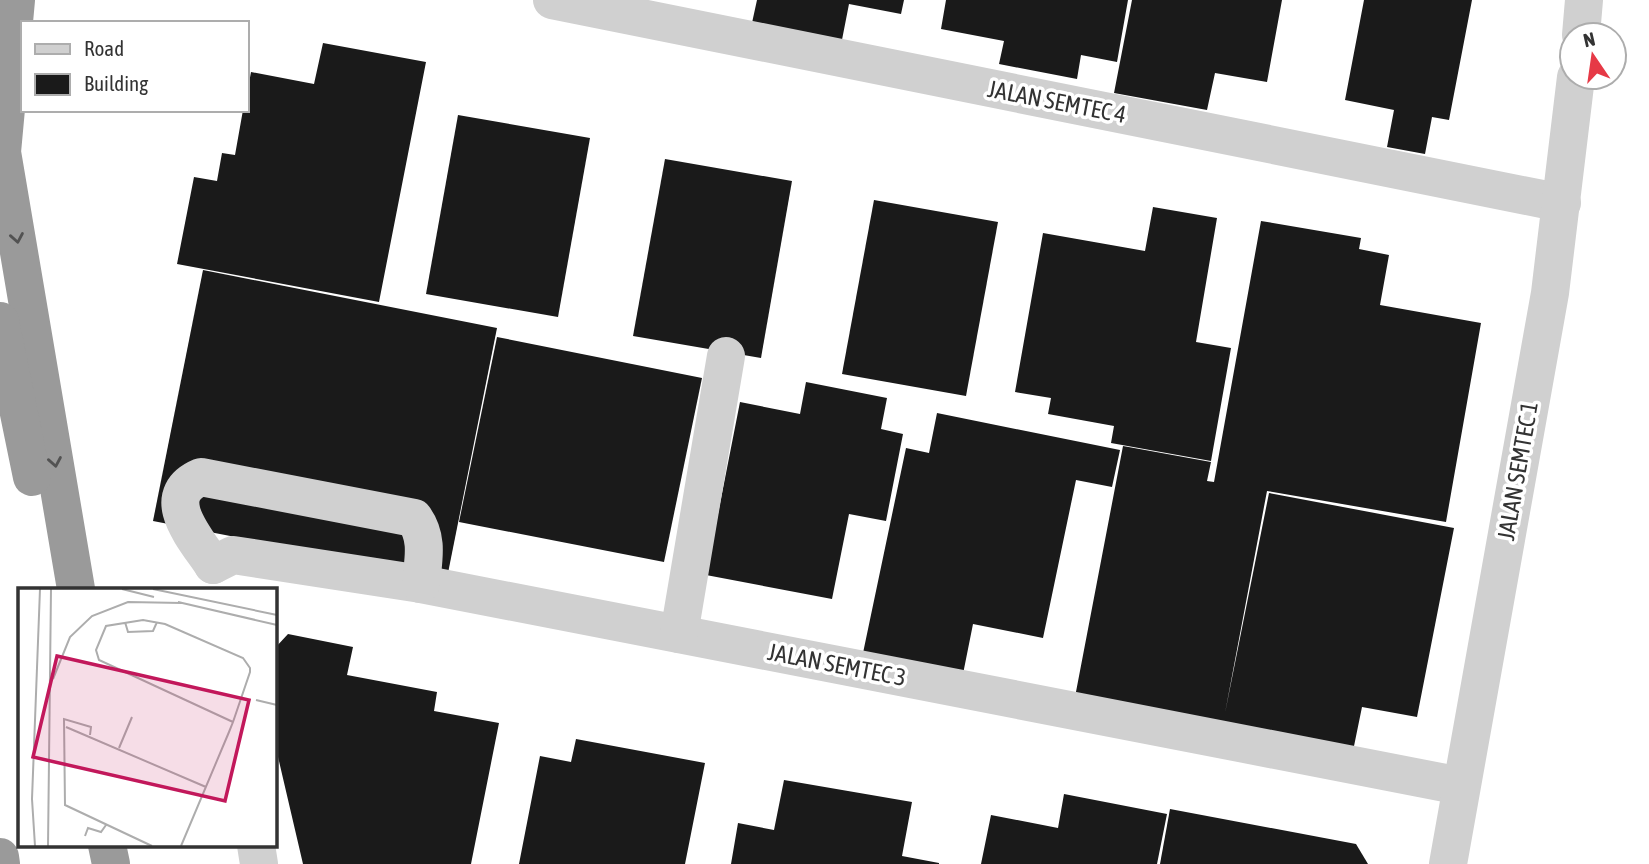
<svg xmlns="http://www.w3.org/2000/svg" width="1649" height="864" viewBox="0 0 1649 864" font-family="'Asap Condensed',sans-serif">
  <rect width="100%" height="100%" fill="#fff"/>
  <g fill="#1a1a1a">
    <polygon points="757,0 904,0 901,14 849,4 840,50 750,32"/>
    <polygon points="946,0 1128,0 1117,62 1081,55 1077,79 999,64 1004,41 941,29"/>
    <polygon points="1132,0 1282,0 1267,82 1215,73 1207,110 1114,93"/>
    <polygon points="1364,0 1472,0 1449,120 1432,117 1425,154 1387,147 1394,110 1345,100"/>
    <polygon points="323,43 426,62 379,302 177,264 194,177 217,181 222,153 235,155 243,110 247,110 247,94 251,72 314,84"/>
    <polygon points="458,115 590,138 558,317 426,294"/>
    <polygon points="665,159 792,181 761,358 633,336"/>
    <polygon points="874,200 998,222 966,396 842,374"/>
    <polygon points="1153,207 1217,218 1196,342 1231,348 1211,461 1111,443 1114,426 1048,414 1051,398 1015,392 1043,233 1145,251"/>
    <polygon points="1261,221 1361,238 1359,249 1389,255 1380,305 1481,323 1446,522 1267,491 1225,713 1269,493 1454,528 1417,717 1362,707 1353,751 1075,697 1123,446 1211,462 1207,481 1214,482"/>
    <polygon points="203,270 497,328 447,578 153,521"/>
    <polygon points="497,337 702,378 664,562 459,522"/>
    <polygon points="806,382 887,398 881,429 903,434 886,521 849,514 832,599 706,575 740,402 800,414"/>
    <polygon points="937,413 1120,450 1112,487 1076,480 1043,638 973,624 963,674 863,653 906,448 929,453"/>
    <polygon points="288,634 353,647 347,675 437,692 434,711 499,723 471,864 303,864 275,744 275,648"/>
    <polygon points="576,739 705,763 685,864 519,864 540,756 571,762"/>
    <polygon points="784,780 912,802 902,856 939,863 939,864 731,864 738,823 774,830"/>
    <polygon points="1064,794 1167,814 1157,864 981,864 991,815 1058,828"/>
    <polygon points="1170,809 1356,844 1368,864 1160,864"/>
  </g>
  <g fill="none" stroke-linecap="round" stroke-linejoin="round">
    <g stroke="#d0d0d0" stroke-width="38">
      <polyline points="552,0 1562,203"/>
      <polyline points="1581,35 1584,0"/>
      <polyline points="213,565 233,555 421,584 1461,786"/>
      <path d="M213,565C196,539 156,496 201,477L414,518C429,539 423,560 421,584"/>
      <polyline points="679,634 726,356"/>
      <polyline points="256,845 259,864"/>
      <polyline points="1448,864 1550,293 1576,77"/>
    </g>
    <g stroke="#9a9a9a" stroke-width="38">
      <polyline points="16,0 2,152 76,589"/>
      <polyline points="0,321 32,477"/>
      <polyline points="107,845 111,864"/>
      <polyline points="0,857 1,864"/>
    </g>
  </g>
  <defs><path id="oneway-chevron" d="M-2-3.5L2.5 0L-2 3.5" fill="none" stroke-width="1.6" stroke-linecap="round" stroke-linejoin="round" transform="scale(1.75)"/></defs>
  <g stroke="#525252">
    <use href="#oneway-chevron" transform="translate(17 238) rotate(80)"/>
    <use href="#oneway-chevron" transform="translate(55 462) rotate(80)"/>
  </g>
  <g text-anchor="middle" stroke-width="7" stroke-linejoin="round" paint-order="stroke">
    <g font-size="24" fill="#333" stroke="#fff">
      <text transform="translate(1057 102) rotate(11)" y="8">JALAN SEMTEC 4</text>
      <text transform="translate(1518 471) rotate(-80)" y="8">JALAN SEMTEC 1</text>
      <text transform="translate(837 665) rotate(11)" y="8">JALAN SEMTEC 3</text>
    </g>
  </g>
  <g transform="translate(18 588)">
    <rect width="259" height="259" fill="#fff"/>
    <path fill="none" stroke="#adadad" stroke-width="2" d="M104,1L136,9M135,1L259,27M160,14L259,37M107,34L110,44L135,43L139,34M35,91L52,49L74,28L110,14L164,15M238,112L259,117M48,139L188,199M72,147L73,139L46,131L47,217L134,258M101,160L114,129M67,248L70,240L83,244L88,237M17,258L14,211L22,1M30,258L33,1M163,258L211,144L215,134L232,84V80L225,70L147,36L125,32L88,38L78,62L81,72L215,134"/>
    <path fill="#c2185b" fill-opacity="0.15" stroke="#c2185b" stroke-width="3.5" d="M39,68L231,112L207,213L15,169Z"/>
    <rect width="259" height="259" fill="none" stroke="#333" stroke-width="3.5"/>
  </g>
  <rect x="21" y="21" width="228" height="91" fill="#ffffff" stroke="#adadad" stroke-width="2"/>
  <rect x="35" y="44" width="35" height="10" fill="#d0d0d0" stroke="#adadad" stroke-width="2"/>
  <text x="84" y="56" font-size="21" fill="#333333">Road</text>
  <rect x="35" y="74" width="35" height="21" fill="#1a1a1a" stroke="#adadad" stroke-width="2"/>
  <text x="84" y="91" font-size="21" fill="#333333">Building</text>
  <g transform="translate(1593 56) rotate(347)"><circle r="33" fill="#ffffff" stroke="#adadad" stroke-width="2"/>
  <path d="M0-5L12 26L0 18L-12 26Z" fill="#e63946"/>
  <text y="-10" font-size="19" font-weight="bold" text-anchor="middle" fill="#333333">N</text>
  </g>
</svg>
